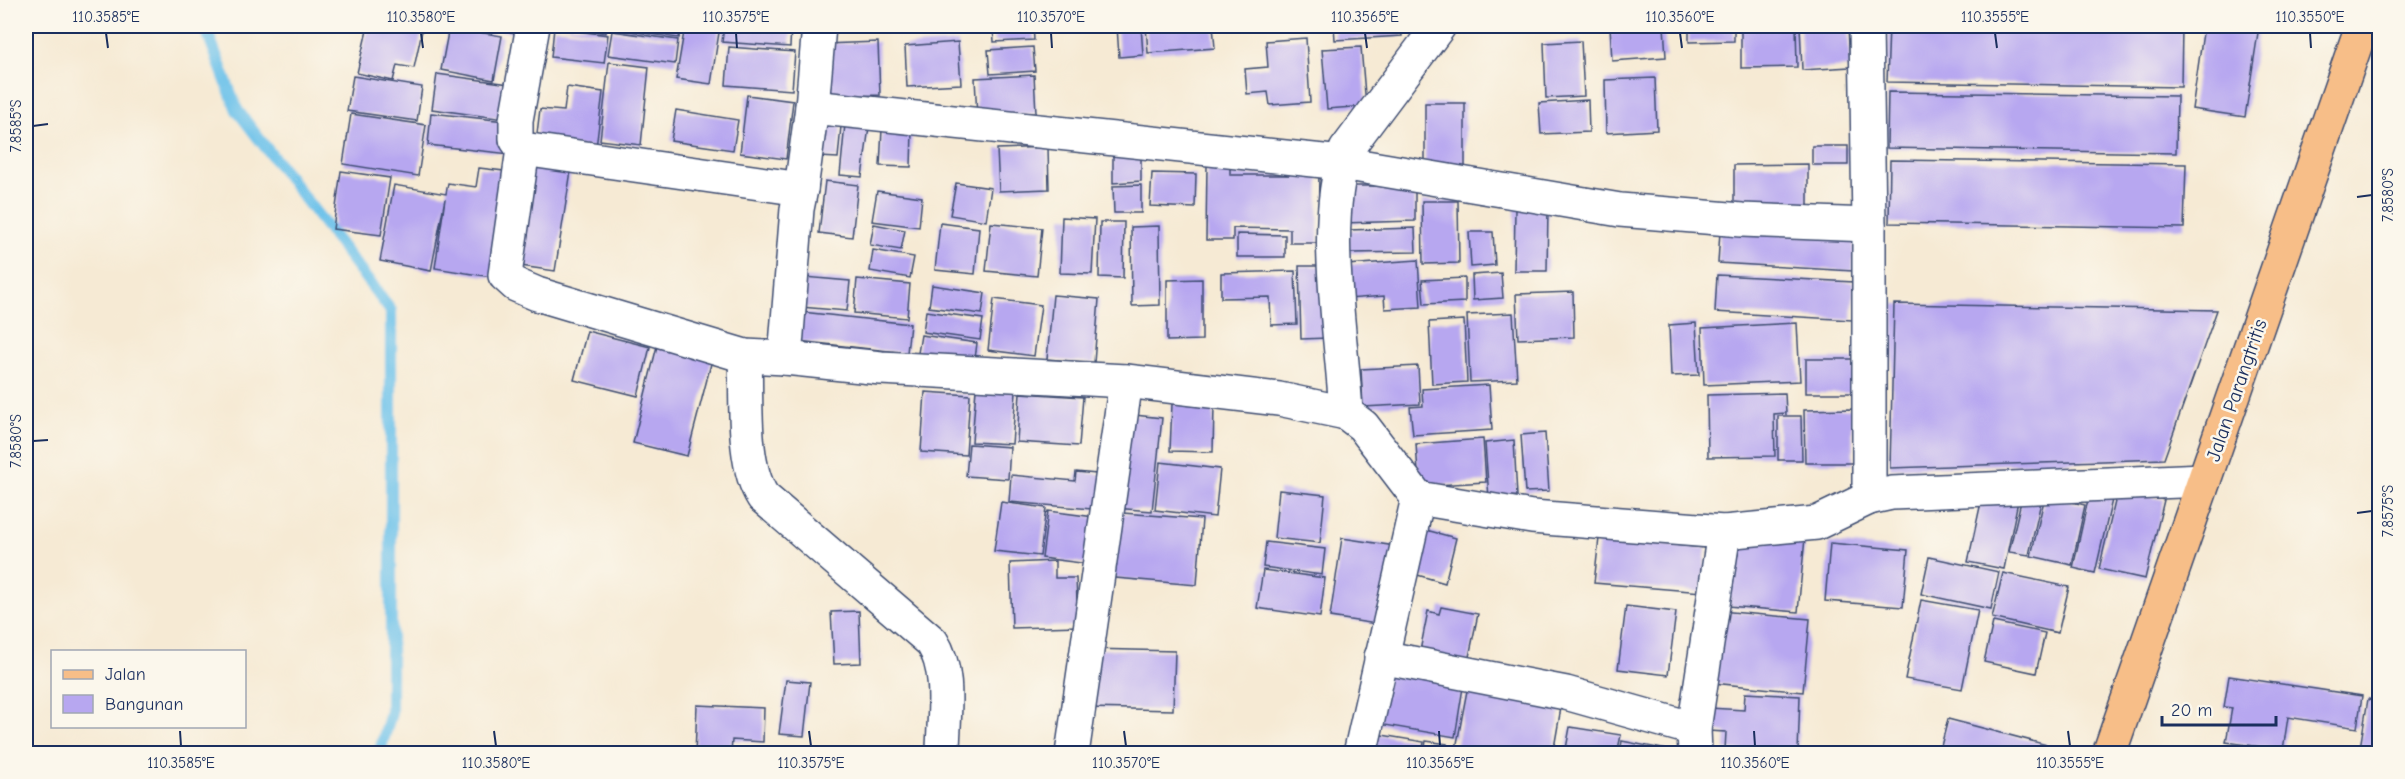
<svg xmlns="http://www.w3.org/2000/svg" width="2405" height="779" viewBox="0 0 2405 779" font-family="'Comic Neue',sans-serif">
  <rect width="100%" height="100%" fill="#fbf7ec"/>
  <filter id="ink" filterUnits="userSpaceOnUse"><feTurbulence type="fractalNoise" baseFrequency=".0167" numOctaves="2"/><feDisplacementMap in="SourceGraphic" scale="12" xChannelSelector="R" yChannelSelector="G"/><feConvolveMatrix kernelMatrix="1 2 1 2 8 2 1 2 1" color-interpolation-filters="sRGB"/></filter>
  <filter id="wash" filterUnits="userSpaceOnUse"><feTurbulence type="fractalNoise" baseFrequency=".008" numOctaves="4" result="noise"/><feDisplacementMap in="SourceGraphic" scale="24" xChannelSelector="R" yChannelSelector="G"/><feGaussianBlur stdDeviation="1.35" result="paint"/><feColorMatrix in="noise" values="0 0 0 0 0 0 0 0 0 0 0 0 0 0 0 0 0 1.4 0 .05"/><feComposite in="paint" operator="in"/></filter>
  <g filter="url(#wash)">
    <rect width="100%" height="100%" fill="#f6ead4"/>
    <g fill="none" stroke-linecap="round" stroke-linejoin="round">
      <polyline stroke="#6ec2ea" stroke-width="12" points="205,26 237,110 391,311 391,713 379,754"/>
    </g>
    <g id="blocks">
      <g fill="#b7a7f0">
        <polygon points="368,26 423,26 414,68 397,65 393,81 357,73"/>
        <polygon points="483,26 523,26 520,35"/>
        <polygon points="563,26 607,26 606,33"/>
        <polygon points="615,26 681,26 679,38 614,29"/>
        <polygon points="685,26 720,26 711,84 676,79"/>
        <polygon points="724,26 791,26 790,47 722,42"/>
        <polygon points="993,26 1033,26 1034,40 994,42"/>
        <polygon points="1117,26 1141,26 1143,55 1119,57"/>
        <polygon points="1146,26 1213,26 1215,48 1148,53"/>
        <polygon points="1334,26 1401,26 1402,36 1335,40"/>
        <polygon points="1610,26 1664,26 1666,57 1612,61"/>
        <polygon points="1689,26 1734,26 1734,41 1689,42"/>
        <polygon points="1741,26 1796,26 1797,67 1741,68"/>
        <polygon points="1800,26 1848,26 1850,67 1802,70"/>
        <polygon points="1889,26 2182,26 2181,87 1887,82"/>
        <polygon points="2204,26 2259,26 2245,117 2192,109"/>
        <polygon points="449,27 502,36 494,80 441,70"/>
        <polygon points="554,28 608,35 604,63 551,57"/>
        <polygon points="612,31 678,40 675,64 608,55"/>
        <polygon points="1306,38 1310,102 1270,105 1268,92 1247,94 1245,69 1268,67 1266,41"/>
        <polygon points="1581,41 1584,96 1546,98 1544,43"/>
        <polygon points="878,42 880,95 824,97 823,44"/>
        <polygon points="958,42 961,84 907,87 905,46"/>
        <polygon points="729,47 795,52 792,90 726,85"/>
        <polygon points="1033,47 1035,71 990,74 988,50"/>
        <polygon points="1361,47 1366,106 1327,109 1322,49"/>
        <polygon points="609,62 649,67 641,145 600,140"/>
        <polygon points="437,74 509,84 504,119 432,109"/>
        <polygon points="1034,75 1036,113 977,117 975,78"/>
        <polygon points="353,76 422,87 417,121 347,111"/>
        <polygon points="1655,78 1657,130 1606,133 1605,80"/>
        <polygon points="567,87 603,92 596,148 536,142 540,109 564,111"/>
        <polygon points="1888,92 2177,96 2176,153 1887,148"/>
        <polygon points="747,95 793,101 786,159 740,153"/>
        <polygon points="1588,100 1589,132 1541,134 1539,103"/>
        <polygon points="1425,103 1465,103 1465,168 1425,167"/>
        <polygon points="676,110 738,120 733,150 671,141"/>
        <polygon points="431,113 514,122 510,154 428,145"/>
        <polygon points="351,114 426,125 418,176 343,164"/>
        <polygon points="823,124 841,126 838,158 819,157"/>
        <polygon points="845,124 869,127 862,177 840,175"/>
        <polygon points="882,129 912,130 911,167 880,166"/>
        <rect x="1812" y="146" width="36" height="19"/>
        <polygon points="1048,147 1049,189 999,191 997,149"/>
        <polygon points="1113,151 1141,151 1141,181 1113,183"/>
        <polygon points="1890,160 2186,164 2184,228 1889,223"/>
        <polygon points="1207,164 1230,165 1230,175 1289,175 1289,170 1319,170 1318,243 1290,243 1290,229 1233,228 1233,240 1206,240"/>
        <polygon points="1808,164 1808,214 1734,214 1734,165"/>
        <polygon points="529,166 571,171 555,271 514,265"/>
        <polygon points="479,168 512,172 497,278 435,268 445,199 431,271 380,261 394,185 446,194 448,183 476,187"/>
        <polygon points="341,171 390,178 381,235 333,229"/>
        <polygon points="1152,173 1196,174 1195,208 1150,206"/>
        <polygon points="825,181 858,185 852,237 819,233"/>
        <polygon points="956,183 991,188 986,221 950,215"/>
        <polygon points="1141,185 1141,213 1114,213 1113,186"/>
        <polygon points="1341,186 1415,186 1415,221 1341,223"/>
        <polygon points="877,191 922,197 919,227 872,221"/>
        <polygon points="1422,201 1458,201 1459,263 1423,264"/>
        <polygon points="1515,208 1548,209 1547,271 1514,271"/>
        <polygon points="1062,217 1095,219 1092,274 1060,273"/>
        <polygon points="1100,222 1124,222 1123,278 1099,277"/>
        <polygon points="940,223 979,228 975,274 935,270"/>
        <polygon points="991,223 1042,228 1037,276 986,271"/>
        <polygon points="874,224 905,230 901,250 870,245"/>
        <polygon points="1159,226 1160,305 1132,306 1131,227"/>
        <polygon points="1415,228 1416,252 1349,253 1348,230"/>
        <polygon points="1720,231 1854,238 1853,271 1718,263"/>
        <polygon points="1469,232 1493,232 1495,265 1471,267"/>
        <polygon points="1237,234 1285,235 1285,257 1237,257"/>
        <polygon points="873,250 914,257 910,278 870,271"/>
        <polygon points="1418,260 1421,307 1385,309 1384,296 1348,299 1346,265"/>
        <polygon points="1299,266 1326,266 1328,338 1301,339"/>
        <polygon points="1295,271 1297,324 1271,325 1270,297 1221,298 1221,273"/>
        <polygon points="1501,273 1503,298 1473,300 1472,275"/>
        <polygon points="1717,275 1854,282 1852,320 1715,312"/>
        <polygon points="804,277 850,281 847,311 801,307"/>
        <polygon points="1465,278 1465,302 1424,304 1422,280"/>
        <polygon points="857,279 910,284 907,318 854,313"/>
        <polygon points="1202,279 1202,340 1167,341 1167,280"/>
        <polygon points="932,285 985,293 982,314 929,307"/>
        <polygon points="1573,292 1574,337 1518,339 1516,294"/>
        <polygon points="1053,295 1099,299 1094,363 1047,359"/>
        <polygon points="994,299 1041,305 1034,356 988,350"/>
        <polygon points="1894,304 2217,310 2164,459 1890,468"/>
        <polygon points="926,311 983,319 980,340 923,332"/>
        <polygon points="802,312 910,324 907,353 798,341"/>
        <polygon points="1513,313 1517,380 1470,382 1467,315"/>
        <polygon points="1464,320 1467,382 1432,384 1429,322"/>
        <polygon points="1696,323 1699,375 1671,376 1669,325"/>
        <polygon points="1797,323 1800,381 1704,385 1702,328"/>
        <polygon points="587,331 650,347 638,396 574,380"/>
        <polygon points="921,335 977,343 974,367 917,359"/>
        <polygon points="658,342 713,356 687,456 633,443"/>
        <rect x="1806" y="359" width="48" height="34"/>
        <polygon points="1418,366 1420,404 1363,407 1361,369"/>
        <polygon points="1489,385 1492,430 1413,435 1410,407 1423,406 1422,389"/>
        <polygon points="976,389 1016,392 1012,444 972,442"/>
        <polygon points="925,392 970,395 966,455 921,452"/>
        <polygon points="1020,393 1083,397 1079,446 1017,442"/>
        <polygon points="1785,393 1786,413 1774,414 1775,456 1708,457 1707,395"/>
        <polygon points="1172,404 1214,405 1213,452 1170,451"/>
        <polygon points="1852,409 1853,463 1805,463 1804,410"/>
        <polygon points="1125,414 1162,418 1152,511 1114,508"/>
        <polygon points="1778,416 1801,416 1802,460 1778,460"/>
        <polygon points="1545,433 1549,491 1525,492 1521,435"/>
        <polygon points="1483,439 1486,482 1419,486 1416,444"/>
        <polygon points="1514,440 1517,496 1489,498 1485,443"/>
        <polygon points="969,444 1010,447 1008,479 966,476"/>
        <polygon points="1160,462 1220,469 1215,517 1155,510"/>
        <polygon points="1076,472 1107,475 1104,510 1009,502 1011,475 1075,481"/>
        <polygon points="2091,486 2114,491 2095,573 2073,568"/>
        <polygon points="2118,489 2164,500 2145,579 2099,569"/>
        <polygon points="1279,490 1325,495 1320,543 1274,538"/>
        <polygon points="1983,493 2018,501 2004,569 1968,562"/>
        <polygon points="2045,496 2085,505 2072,565 2031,556"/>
        <polygon points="2022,497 2041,502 2029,555 2009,552"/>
        <polygon points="1001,502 1046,508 1040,556 994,551"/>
        <polygon points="1048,511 1102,518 1097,565 1042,558"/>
        <polygon points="1109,512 1202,519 1197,585 1104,577"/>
        <polygon points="1426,530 1456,538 1445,583 1414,574"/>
        <polygon points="1342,538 1395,546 1383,625 1330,617"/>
        <polygon points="1599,538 1706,548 1702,592 1594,583"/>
        <polygon points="1805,538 1798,612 1728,606 1734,544"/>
        <polygon points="1266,542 1325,549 1322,575 1263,567"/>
        <polygon points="1830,543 1908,550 1903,607 1825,601"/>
        <polygon points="1929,557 1999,572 1991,609 1921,594"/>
        <polygon points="1055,561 1055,578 1076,578 1078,626 1012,628 1010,563"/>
        <polygon points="1263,570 1325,578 1320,617 1257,608"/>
        <polygon points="2003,573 2069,587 2058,633 1992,618"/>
        <polygon points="1921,600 1978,610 1962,689 1905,679"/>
        <polygon points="1626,606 1676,612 1668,675 1618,669"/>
        <polygon points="1441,607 1478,614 1466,671 1418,661 1428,611 1439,614"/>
        <polygon points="859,611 861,663 834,664 831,612"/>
        <polygon points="1720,611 1810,619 1803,692 1713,683"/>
        <polygon points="1993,622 2045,633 2036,673 1984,662"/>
        <polygon points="1090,649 1175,651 1173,710 1088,708"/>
        <polygon points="1389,667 1464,681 1455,737 1379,724"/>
        <polygon points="2229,676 2362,696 2357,728 2288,717 2283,750 2226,742 2232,708 2224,707"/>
        <polygon points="786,680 810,682 804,736 779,734"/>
        <polygon points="1469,680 1563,696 1553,754 1455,754"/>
        <polygon points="1745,693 1800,696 1798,752 1725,750 1726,732 1708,731 1709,708 1744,710"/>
        <polygon points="2368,699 2380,701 2380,754 2359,754"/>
        <polygon points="697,705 764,708 763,742 732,740 731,754 695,754"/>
        <polygon points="1948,719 2070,751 2070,754 1939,754"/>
        <polygon points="1570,727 1621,735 1617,754 1565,754"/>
        <polygon points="1376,734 1424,742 1422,754 1373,754"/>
        <polygon points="1426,741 1447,744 1445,754 1424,754"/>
        <polygon points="1622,741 1673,751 1672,754 1620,754"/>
      </g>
    </g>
  </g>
  <g filter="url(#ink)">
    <use href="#blocks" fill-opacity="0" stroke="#3c4b70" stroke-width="1.5"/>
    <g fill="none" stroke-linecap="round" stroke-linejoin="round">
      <g stroke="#3c4b70" stroke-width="36">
        <g id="minor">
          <polyline points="533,26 516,120 516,139 523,149 801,189"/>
          <path d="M1439,26L1346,150C1320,224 1342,334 1346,413L1363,426L1418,498L1532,517L1724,532L1817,523L1869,498L1892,493L2204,480"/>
          <polyline points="1866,26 1869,225 1869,498"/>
          <polyline points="812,107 1342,163 1620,210 1742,220 1869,225"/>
          <polyline points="523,149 505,275 516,285 537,294 745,356 785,358 881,368 1126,381 1279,399 1346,413"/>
          <path d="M745,356C747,397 741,463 763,497L932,642C952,673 943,718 943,754"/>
          <polyline points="785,358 797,209 801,189 812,107 819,26"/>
          <polyline points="1381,657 1566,693 1694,729"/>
          <polyline points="1072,754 1126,381"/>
          <polyline points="1360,754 1418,498"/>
          <polyline points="1695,754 1694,729 1724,532"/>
        </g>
      </g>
      <g stroke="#3c4b70" stroke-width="36">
        <polyline id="primary" points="2109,754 2362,26"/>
      </g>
      <use href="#minor" stroke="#fff" stroke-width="33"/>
      <use href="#primary" stroke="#f7be88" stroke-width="33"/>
    </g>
  </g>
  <path fill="none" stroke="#1b2f5e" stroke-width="2" d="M106,33L108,48M421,33L423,48M736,33L737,48M1051,33L1052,48M1365,33L1367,48M1680,33L1682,48M1995,33L1997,48M2310,33L2311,48M33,126L48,124M2357,197L2372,195M33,441L48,440M2357,513L2372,511M180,731L181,746M494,731L496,746M809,731L811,746M1124,731L1126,746M1439,731L1440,746M1754,731L1755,746M2068,731L2070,746"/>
  <g text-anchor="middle" stroke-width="5" stroke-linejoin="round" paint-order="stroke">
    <g font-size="20" fill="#1b2f5e" stroke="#fbf7ec">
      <text transform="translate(2236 390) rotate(-71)" y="7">Jalan Parangtritis</text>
    </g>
  </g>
  <rect width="2405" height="779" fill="none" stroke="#fbf7ec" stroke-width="66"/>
  <rect x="51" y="650" width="195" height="78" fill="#fbf7ec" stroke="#a1a7b3" stroke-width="1.5"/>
  <rect x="63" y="670" width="30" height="9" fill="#f7be88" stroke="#a1a7b3" stroke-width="1.5"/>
  <text x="105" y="680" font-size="18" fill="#1b2f5e">Jalan</text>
  <rect x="63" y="695" width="30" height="18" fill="#b7a7f0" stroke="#a1a7b3" stroke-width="1.5"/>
  <text x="105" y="710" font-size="18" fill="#1b2f5e">Bangunan</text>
  <path d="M2162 716v9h114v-9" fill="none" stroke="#1b2f5e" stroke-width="3"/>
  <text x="2171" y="716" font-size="18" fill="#1b2f5e" stroke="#fbf7ec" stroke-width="4.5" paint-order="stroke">20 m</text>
  <rect x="33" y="33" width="2339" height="713" fill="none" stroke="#1b2f5e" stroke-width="2"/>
  <g font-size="15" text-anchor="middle" fill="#1b2f5e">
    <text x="106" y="22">110.3585°E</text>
    <text x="421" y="22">110.3580°E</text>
    <text x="736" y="22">110.3575°E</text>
    <text x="1051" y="22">110.3570°E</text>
    <text x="1365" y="22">110.3565°E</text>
    <text x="1680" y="22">110.3560°E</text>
    <text x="1995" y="22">110.3555°E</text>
    <text x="2310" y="22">110.3550°E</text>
    <text transform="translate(16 126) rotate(-90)" y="5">7.8585°S</text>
    <text transform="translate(2388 195) rotate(-90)" y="5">7.8580°S</text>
    <text transform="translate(16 441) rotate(-90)" y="5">7.8580°S</text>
    <text transform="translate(2388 511) rotate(-90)" y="5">7.8575°S</text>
    <text x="181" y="768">110.3585°E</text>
    <text x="496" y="768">110.3580°E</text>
    <text x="811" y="768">110.3575°E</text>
    <text x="1126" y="768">110.3570°E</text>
    <text x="1440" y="768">110.3565°E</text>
    <text x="1755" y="768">110.3560°E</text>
    <text x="2070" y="768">110.3555°E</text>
  </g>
</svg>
